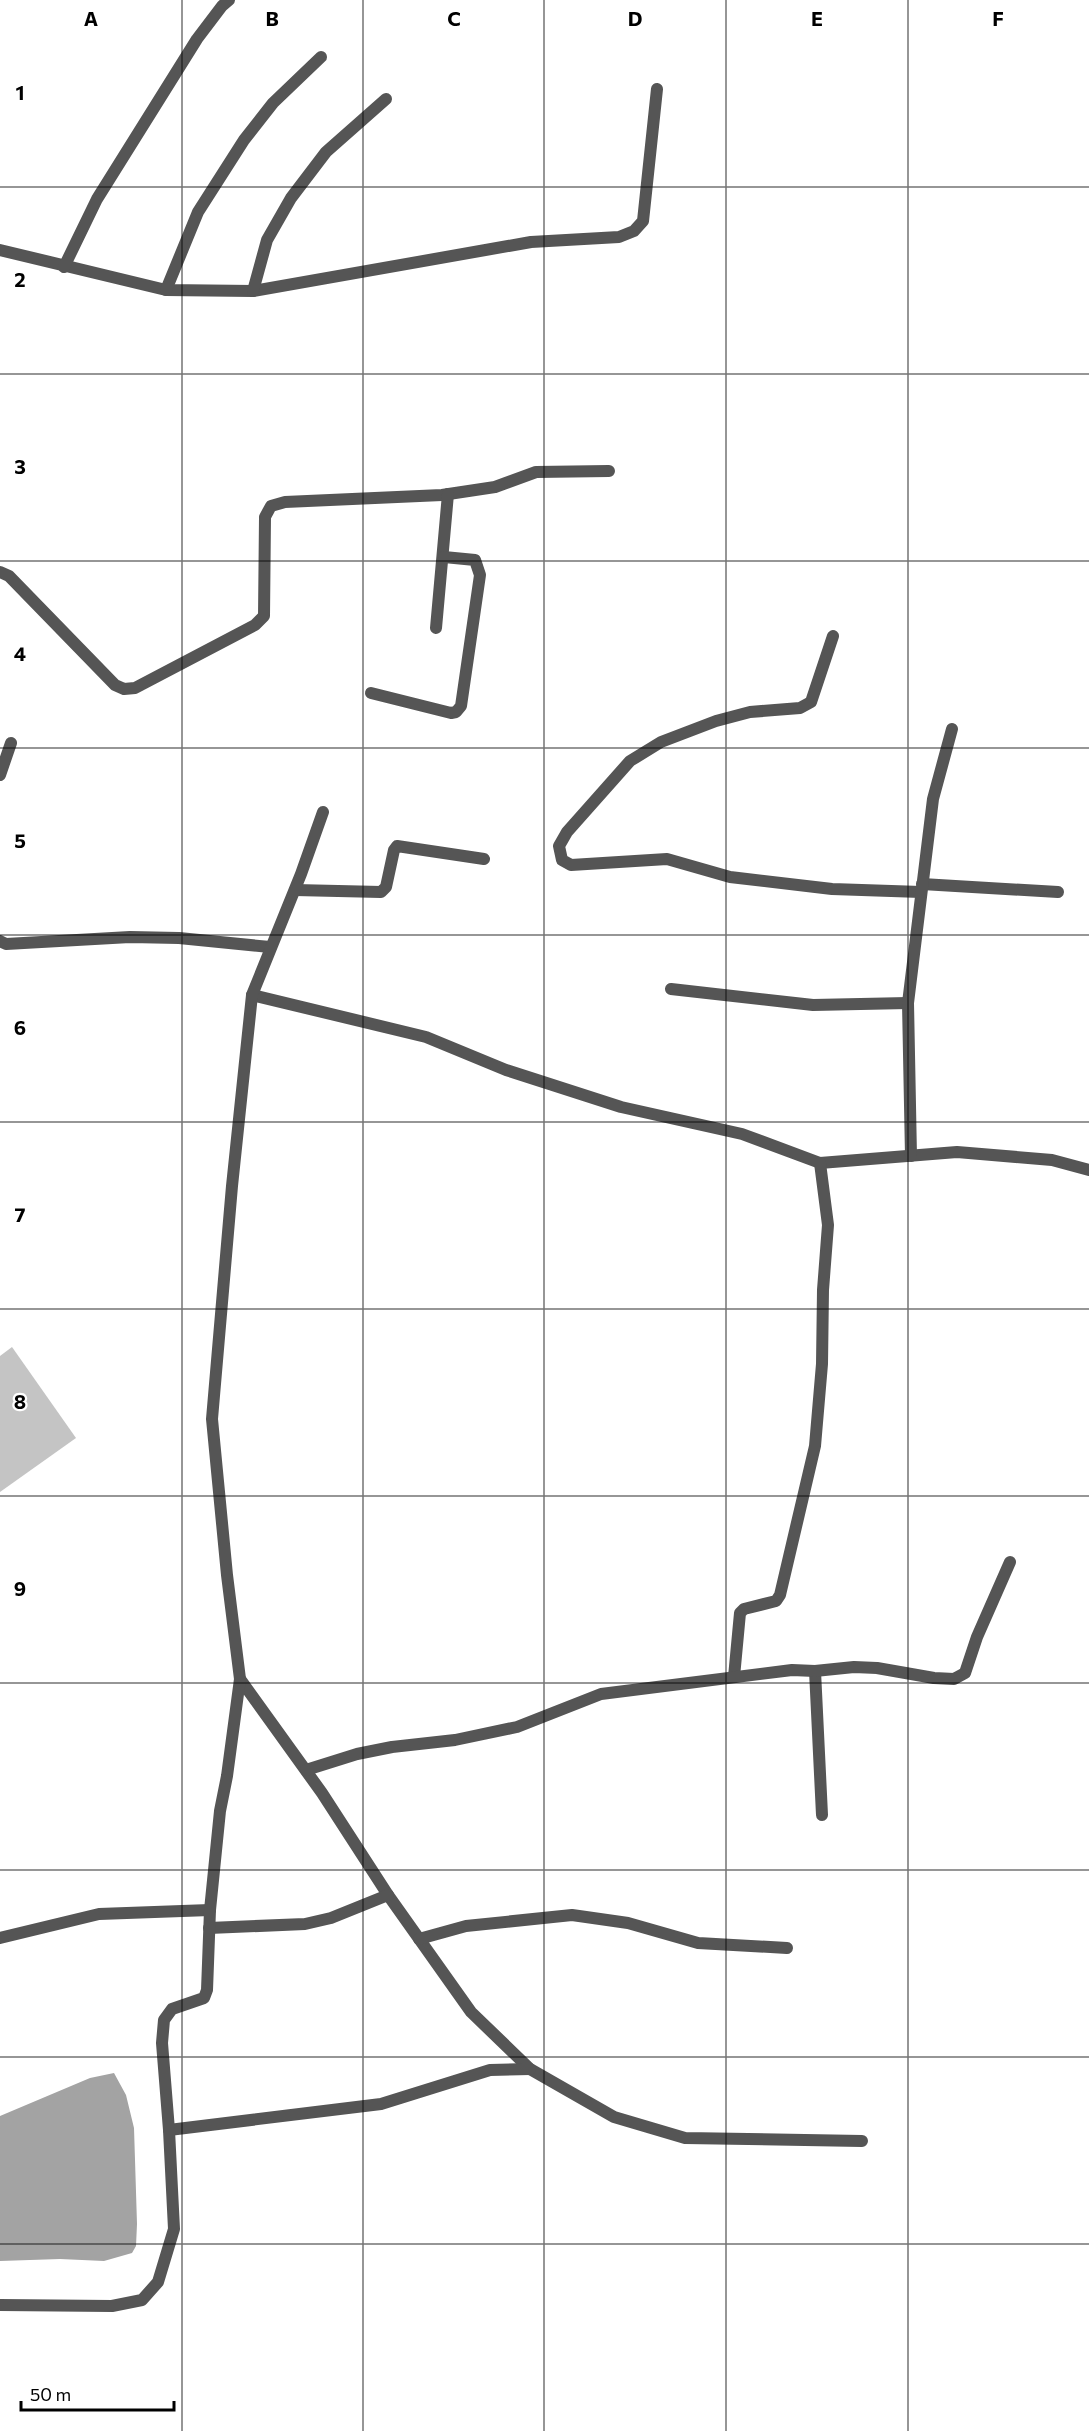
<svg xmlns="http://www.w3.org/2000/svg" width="1089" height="2431" viewBox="0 0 1089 2431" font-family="Commissioner,sans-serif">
  <rect width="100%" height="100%" fill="#fff"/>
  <polygon fill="#a3a3a3" points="114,2073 126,2095 134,2128 137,2224 136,2246 132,2253 104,2261 60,2259 0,2261 0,2116 90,2078"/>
  <polygon fill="#c4c4c4" points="12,1347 76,1438 0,1492 0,1356"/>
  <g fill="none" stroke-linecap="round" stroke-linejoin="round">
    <g stroke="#555" stroke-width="12">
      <polyline points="0,250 166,290 253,291 531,242 619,237 634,231 643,221 657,89"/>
      <polyline points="64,267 97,199 197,39 222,6 229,0"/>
      <polyline points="166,290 198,212 244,140 273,103 321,57"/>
      <polyline points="253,291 267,240 291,198 326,152 386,99"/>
      <polyline points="0,572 9,576 115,685 124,689 135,688 255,625 264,616 265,517 271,506 285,502 442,495 495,487 536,472 609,471"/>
      <polyline points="436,628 448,494"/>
      <polyline points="833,636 811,702 800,708 750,712 716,721 661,742 630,761 567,832 559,846 562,860 571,865 667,859 730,877 832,889 921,892"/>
      <polyline points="371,693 451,713 456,712 461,706 480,575 475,560 444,557"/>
      <polyline points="0,775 11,743"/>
      <polyline points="922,884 1058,892"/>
      <polyline points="295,890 381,892 386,887 394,850 397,846 484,859"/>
      <polyline points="0,941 6,944 130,937 179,938 270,947"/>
      <polyline points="671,989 813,1005 908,1003"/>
      <polyline points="252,995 426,1037 506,1070 621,1107 742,1134 820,1163 957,1152 1052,1160 1089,1170"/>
      <polyline points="911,1156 908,1003 933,799 952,729"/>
      <polyline points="815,1671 822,1815"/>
      <polyline points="734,1677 740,1613 744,1609 776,1601 780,1595 815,1446 822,1364 823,1290 828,1225 820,1163"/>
      <polyline points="240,1679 322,1793 388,1895 471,2012 530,2069 614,2117 685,2138 862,2141"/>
      <polyline points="306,1770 357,1754 392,1747 455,1740 517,1727 601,1694 792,1670 815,1671 854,1667 877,1668 934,1678 954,1679 965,1673 977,1637 1010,1562"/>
      <polyline points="209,1928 305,1924 331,1918 388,1895"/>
      <polyline points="0,1938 99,1914 210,1910"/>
      <polyline points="419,1939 466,1926 572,1915 628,1923 698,1943 787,1948"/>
      <polyline points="169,2130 381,2104 490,2070 530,2069"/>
      <polyline points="0,2305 112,2306 142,2300 158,2282 174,2229 169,2130 162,2043 164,2020 172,2009 204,1998 207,1990 210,1910 220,1811 227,1776 240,1679 227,1575 212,1419 232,1186 252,995 301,874 323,812"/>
    </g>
  </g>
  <path fill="none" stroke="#000" stroke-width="1.5" stroke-opacity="0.55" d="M182,0V2431M363,0V2431M544,0V2431M726,0V2431M908,0V2431M0,187H1089M0,374H1089M0,561H1089M0,748H1089M0,935H1089M0,1122H1089M0,1309H1089M0,1496H1089M0,1683H1089M0,1870H1089M0,2057H1089M0,2244H1089"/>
  <g font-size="20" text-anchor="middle" font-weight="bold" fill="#000" stroke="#fff" stroke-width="4.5" stroke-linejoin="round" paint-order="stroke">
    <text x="91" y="26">A</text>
    <text x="272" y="26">B</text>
    <text x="454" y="26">C</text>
    <text x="635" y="26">D</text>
    <text x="817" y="26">E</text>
    <text x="998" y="26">F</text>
    <text x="20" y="100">1</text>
    <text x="20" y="287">2</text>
    <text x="20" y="474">3</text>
    <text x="20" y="661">4</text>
    <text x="20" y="848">5</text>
    <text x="20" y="1035">6</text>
    <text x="20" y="1222">7</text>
    <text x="20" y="1409">8</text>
    <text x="20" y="1596">9</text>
  </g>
  <path d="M21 2401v9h153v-9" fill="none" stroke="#000000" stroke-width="3"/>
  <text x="30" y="2401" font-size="18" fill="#000000" stroke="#ffffff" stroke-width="4.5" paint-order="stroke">50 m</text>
</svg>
